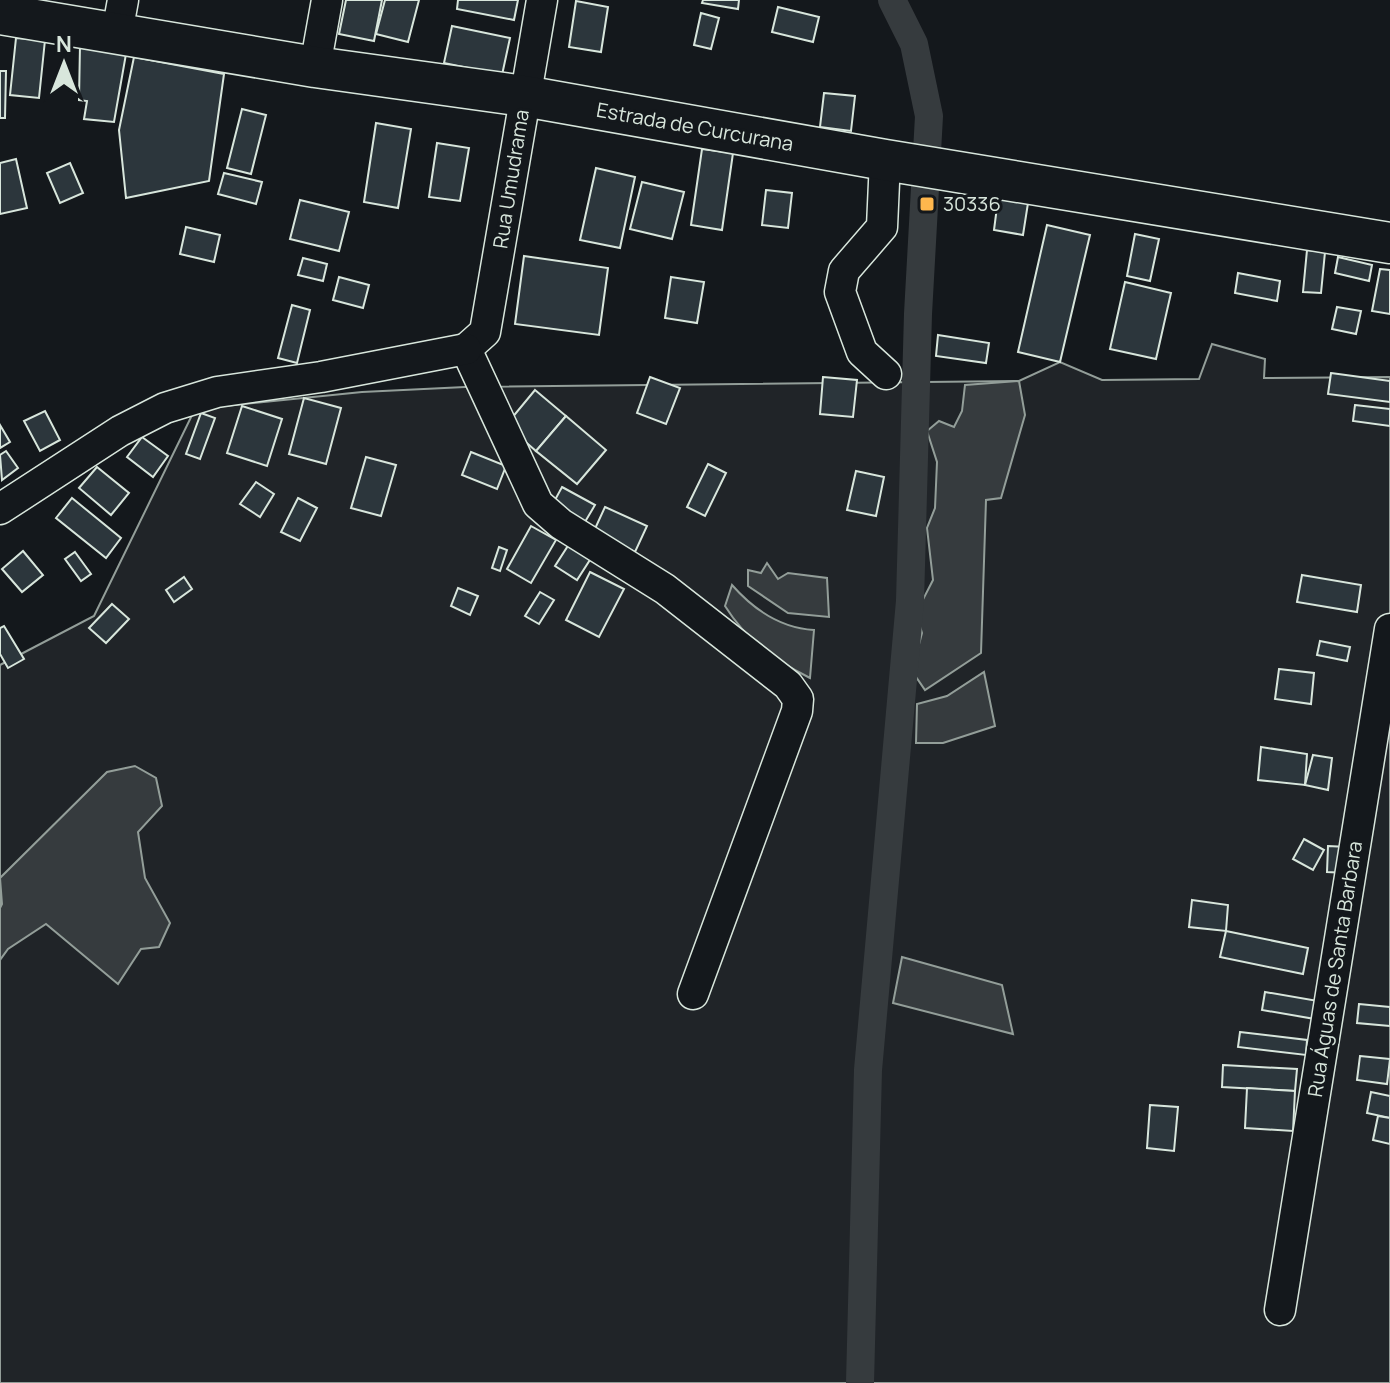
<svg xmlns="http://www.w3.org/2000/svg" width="1390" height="1383" viewBox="0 0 1390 1383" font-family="Manrope,sans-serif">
  <rect width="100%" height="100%" fill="#14181c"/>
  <polygon fill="#202428" stroke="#939e99" stroke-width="2" points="1212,344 1265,359 1264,378 1390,377 1390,1383 0,1383 0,665 94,616 195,409 362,392 465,387 1019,381 1060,362 1102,380 1199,379"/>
  <g fill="#363b3e" stroke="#939e99" stroke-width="2">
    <polygon points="1019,381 1025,415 1001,498 986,500 981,653 925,690 912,671 922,633 916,613 933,580 927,528 935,508 937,462 927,431 939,421 954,427 962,411 965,385"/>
    <polygon points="767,563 778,579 788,573 827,578 829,617 788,613 748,586 748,570 761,573"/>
    <path d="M732,585C754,610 780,628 814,630L810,678C773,659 747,641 725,606Z"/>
    <polygon points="984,672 995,726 943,743 916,743 917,704 947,696"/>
    <polygon points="135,766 156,778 162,806 138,832 145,878 170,923 159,947 141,949 118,984 46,924 8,949 0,960 0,908 2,904 0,878 107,772"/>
    <polygon points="902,957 1002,985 1013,1034 893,1003"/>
  </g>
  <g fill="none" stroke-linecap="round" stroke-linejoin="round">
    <polyline stroke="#363b3e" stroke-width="28" points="860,1383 868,1070 910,601 918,314 929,116 914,44 892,0"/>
  </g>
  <g fill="#2c363c" stroke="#d8e6dc" stroke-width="2">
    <polygon points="346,0 382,0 374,41 339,34"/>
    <polygon points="385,0 419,0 408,42 376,34"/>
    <polygon points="458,0 518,0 514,20 457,9"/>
    <polygon points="703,0 739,0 738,9 702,3"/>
    <polygon points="576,1 608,7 601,52 569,47"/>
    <polygon points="778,7 819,17 813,42 772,32"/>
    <polygon points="701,13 719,18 711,49 694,45"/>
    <polygon points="452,26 510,38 502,75 444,63"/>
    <polygon points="16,38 45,40 39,98 10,95"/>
    <polygon points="80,45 126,54 114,122 84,119 87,101 79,100"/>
    <polygon points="134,57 224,74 209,181 126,198 119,130"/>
    <polygon points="0,71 6,71 5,118 0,118"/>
    <polygon points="824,93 855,96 851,131 820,127"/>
    <polygon points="242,109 266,115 251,174 227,168"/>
    <polygon points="376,123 411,129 398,208 364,202"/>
    <polygon points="437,143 469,148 460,201 429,197"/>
    <polygon points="702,149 733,153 722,230 691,225"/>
    <polygon points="16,159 27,208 0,214 0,163"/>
    <polygon points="70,163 83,193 60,203 47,173"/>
    <polygon points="596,168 635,177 620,248 580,240"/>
    <polygon points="224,173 262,182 256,204 218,194"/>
    <polygon points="642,182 684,192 672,239 630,229"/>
    <polygon points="766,190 792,193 788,228 762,225"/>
    <polygon points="998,199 1028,203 1023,235 994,230"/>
    <polygon points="300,200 349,212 339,251 290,239"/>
    <polygon points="1047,225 1090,235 1060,362 1018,352"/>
    <polygon points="186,227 220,235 214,262 180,254"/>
    <polygon points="1135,234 1159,239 1150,281 1127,276"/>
    <polygon points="1307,250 1325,252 1321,293 1303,292"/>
    <polygon points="524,256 608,268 599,335 515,324"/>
    <polygon points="1338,257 1372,265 1369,281 1335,273"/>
    <polygon points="303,258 327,264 323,281 298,275"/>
    <polygon points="1380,269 1390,270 1390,314 1372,311"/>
    <polygon points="1238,273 1280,281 1277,301 1235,293"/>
    <polygon points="339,277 369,285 363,308 333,300"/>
    <polygon points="671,277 704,282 697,323 665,318"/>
    <polygon points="1125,282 1171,293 1156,359 1110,349"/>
    <polygon points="292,305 310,310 297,363 278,358"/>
    <polygon points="1337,307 1361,311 1356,334 1332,329"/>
    <polygon points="938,335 989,343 986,363 936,356"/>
    <polygon points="1331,373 1390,381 1390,402 1328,394"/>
    <polygon points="650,377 680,388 666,424 637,413"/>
    <polygon points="823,377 857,380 853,417 820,414"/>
    <polygon points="535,390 566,416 536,451 506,425"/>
    <polygon points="304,398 341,408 326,464 289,454"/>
    <polygon points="1355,405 1390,409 1390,426 1353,421"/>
    <polygon points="242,406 282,419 267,466 227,453"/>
    <polygon points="45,411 60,440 40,451 24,421"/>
    <polygon points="201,413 215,418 200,459 186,454"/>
    <polygon points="566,416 606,450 577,484 536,451"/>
    <polygon points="0,425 10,442 0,448"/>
    <polygon points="142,437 168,456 153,477 127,457"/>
    <polygon points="6,451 18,468 2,480 0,455"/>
    <polygon points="471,452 506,466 497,489 462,475"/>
    <polygon points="366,457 396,465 381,516 351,508"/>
    <polygon points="708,464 726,473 705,516 687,507"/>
    <polygon points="97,467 129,493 111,515 79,488"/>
    <polygon points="856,471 884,477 876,516 847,510"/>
    <polygon points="256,482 274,494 260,517 240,504"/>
    <polygon points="562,487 595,505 582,527 550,509"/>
    <polygon points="72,498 121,538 106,558 56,518"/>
    <polygon points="298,498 317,508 300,541 281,532"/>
    <polygon points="605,507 647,526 635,552 593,533"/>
    <polygon points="531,526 556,540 531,583 507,569"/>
    <polygon points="573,538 595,552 577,580 555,566"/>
    <polygon points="499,547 507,550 500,571 492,568"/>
    <polygon points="23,551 43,575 22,592 2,569"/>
    <polygon points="75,552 91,574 81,581 65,559"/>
    <polygon points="590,572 624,589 599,637 566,620"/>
    <polygon points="1302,575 1361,585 1357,612 1297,602"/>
    <polygon points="184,577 192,589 174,602 166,590"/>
    <polygon points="458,588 478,596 470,615 451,606"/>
    <polygon points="540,592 554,600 539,624 525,616"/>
    <polygon points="112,604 129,619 106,643 89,628"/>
    <polygon points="4,626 24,659 8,668 0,654 0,628"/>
    <polygon points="1320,641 1350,647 1347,661 1317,655"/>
    <polygon points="1279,669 1314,673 1311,704 1275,699"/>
    <polygon points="1261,747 1307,754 1305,785 1258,780"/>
    <polygon points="1313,755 1332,758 1328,790 1305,785"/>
    <polygon points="1304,839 1324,850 1313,870 1293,859"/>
    <polygon points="1328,846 1347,847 1346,873 1327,872"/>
    <polygon points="1192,900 1228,905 1226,931 1189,927"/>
    <polygon points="1226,931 1308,948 1303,974 1220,957"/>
    <polygon points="1265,992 1318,1001 1315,1019 1262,1010"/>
    <polygon points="1359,1004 1390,1007 1390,1026 1357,1023"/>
    <polygon points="1240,1032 1307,1040 1306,1055 1238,1047"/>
    <polygon points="1360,1056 1390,1059 1387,1084 1357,1080"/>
    <polygon points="1223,1065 1297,1069 1295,1091 1222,1087"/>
    <polygon points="1247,1088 1295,1091 1293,1131 1245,1128"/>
    <polygon points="1371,1092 1390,1096 1390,1118 1367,1113"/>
    <polygon points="1150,1105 1178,1107 1174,1151 1147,1148"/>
    <polygon points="1378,1116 1390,1118 1390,1144 1373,1140"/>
  </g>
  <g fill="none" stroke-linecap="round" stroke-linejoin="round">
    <g stroke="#d8e6dc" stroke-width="33">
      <g id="minor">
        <polyline points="117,33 123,0"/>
        <polyline points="315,67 327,0"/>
        <polyline points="885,160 882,227 844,271 840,292 862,352 886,374"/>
        <polyline points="466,349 538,504 561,524 665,589 788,685 798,699 797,711 693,994"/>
        <polyline points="466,349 485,332 542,0"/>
        <polyline points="0,509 120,431 165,408 217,392 321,377 466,349"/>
        <polyline points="1280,1310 1390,629"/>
      </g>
    </g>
    <g stroke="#d8e6dc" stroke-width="43">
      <polyline id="major" points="0,14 315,67 524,96 885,160 1390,243"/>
    </g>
    <use href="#minor" stroke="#14181c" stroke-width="30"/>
    <use href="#major" stroke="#14181c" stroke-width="40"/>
  </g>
  <rect fill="#ffb74d" stroke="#14181c" stroke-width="3" x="919" y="196" width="16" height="16" rx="4"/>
  <g text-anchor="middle" stroke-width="6" stroke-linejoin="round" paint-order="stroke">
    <g font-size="20" fill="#d8e6dc" stroke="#14181c">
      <text transform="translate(695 127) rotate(10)" y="7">Estrada de Curcurana</text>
      <text transform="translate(511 179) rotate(-81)" y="7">Rua Umudrama</text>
      <text transform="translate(1335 969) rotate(-81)" y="7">Rua Águas de Santa Barbara</text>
    </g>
    <g font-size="20" fill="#d8e6dc" stroke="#14181c" text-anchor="start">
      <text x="943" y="211">30336</text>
    </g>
  </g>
  <g transform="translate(64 64)" stroke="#14181c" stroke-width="6" paint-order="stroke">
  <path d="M0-6L14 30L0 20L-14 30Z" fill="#d8e6dc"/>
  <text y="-12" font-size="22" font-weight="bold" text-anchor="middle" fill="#d8e6dc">N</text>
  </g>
</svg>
